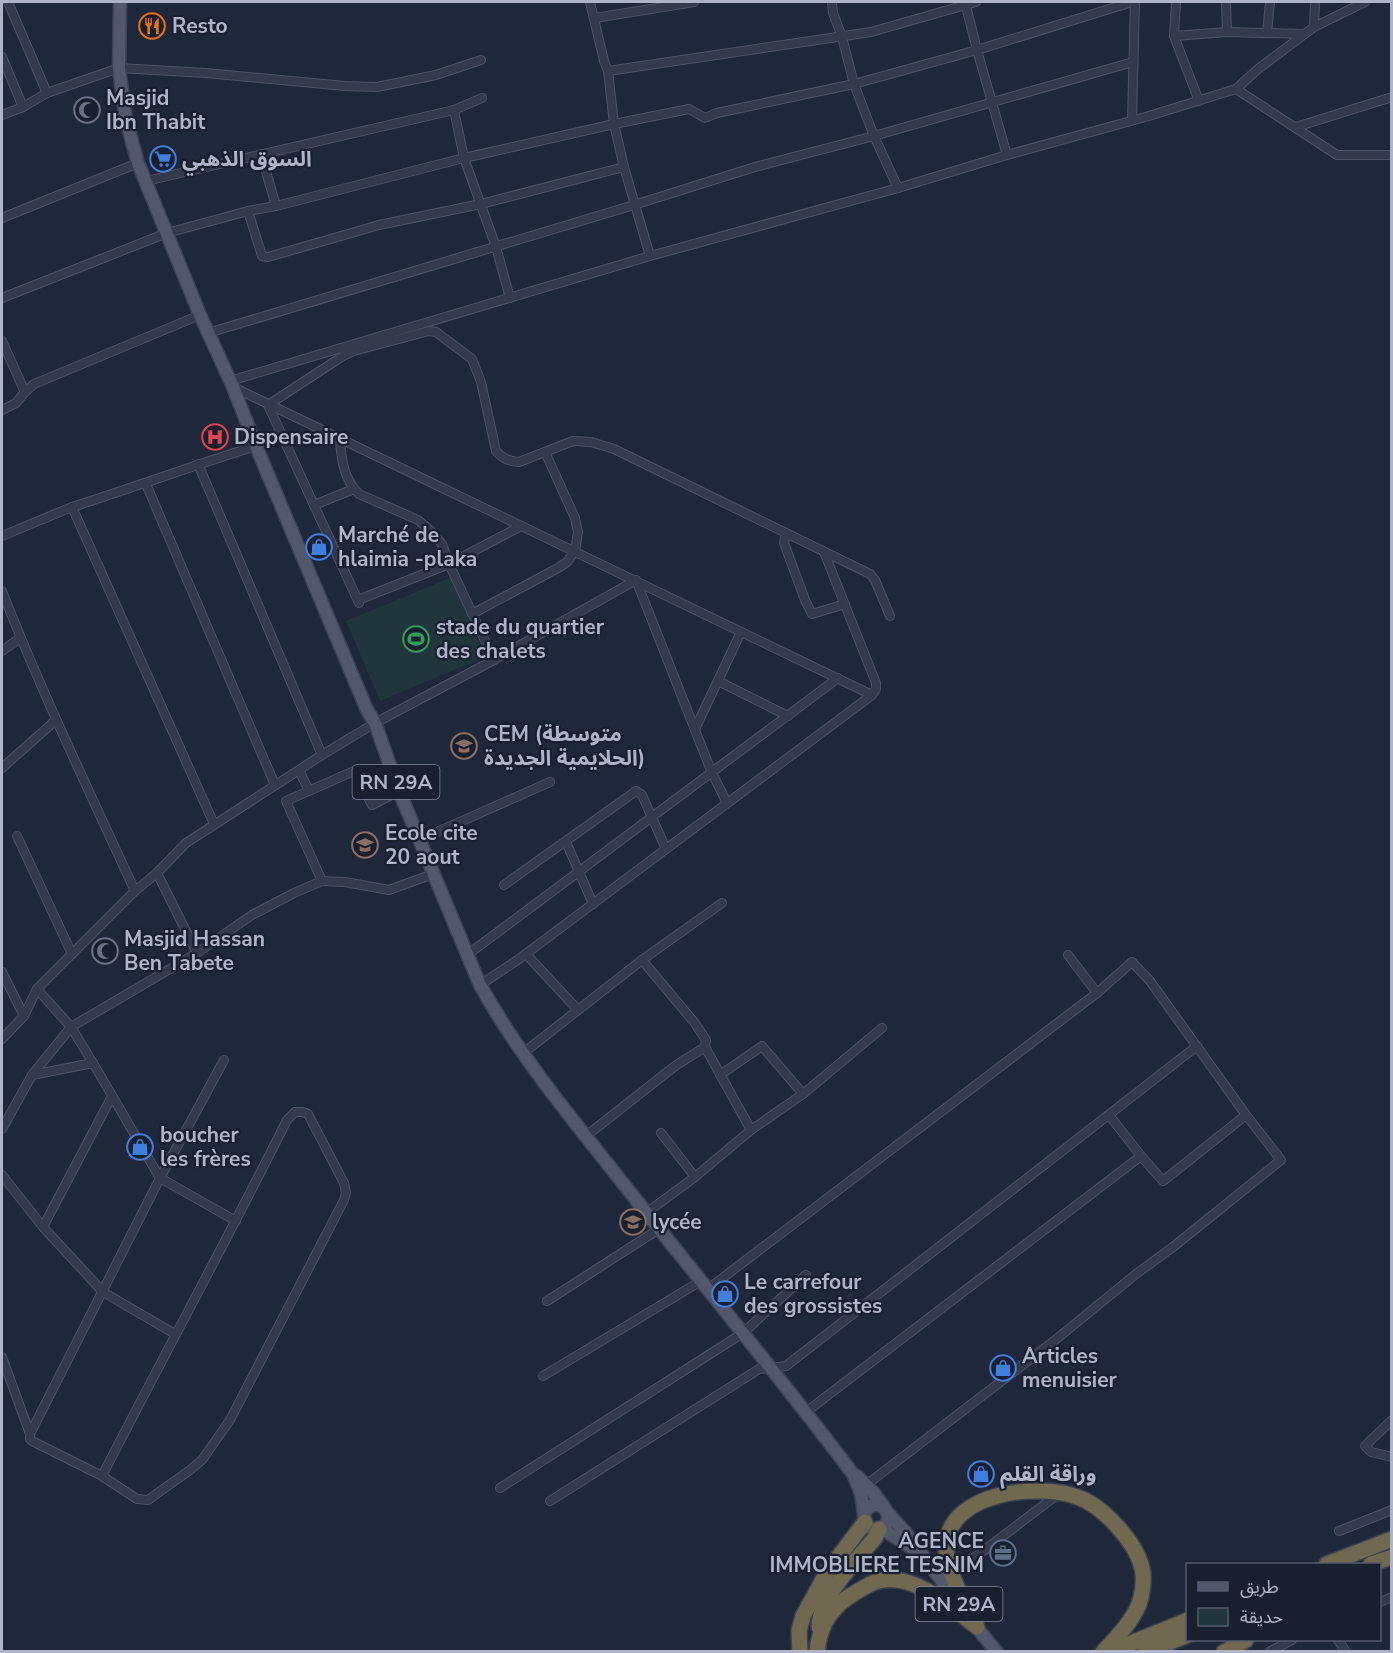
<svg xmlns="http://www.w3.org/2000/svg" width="1393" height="1653" viewBox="0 0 1393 1653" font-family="'Nunito Sans','Noto Sans Arabic',sans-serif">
  <rect width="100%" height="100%" fill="#1f273b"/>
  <polygon fill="#21353c" points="452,577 485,657 380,701 346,621"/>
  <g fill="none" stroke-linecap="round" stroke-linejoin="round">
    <g stroke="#4d5465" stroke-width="10">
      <g id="minor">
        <polyline points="8,2 47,93"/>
        <polyline points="590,2 604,61 608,71 614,124 624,167 650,256"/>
        <polyline points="832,2 833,13 842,37 854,84 874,136 898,188"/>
        <polyline points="965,2 977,50 1007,155"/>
        <polyline points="1176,2 1174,36 1199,101"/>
        <polyline points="1226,2 1227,32"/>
        <polyline points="595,18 694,2"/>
        <polyline points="1314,27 1315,2"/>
        <polyline points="1267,33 1270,2"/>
        <polyline points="1174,36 1227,32 1304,34"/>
        <polyline points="2,57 23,107"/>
        <polyline points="608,71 871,32 976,2"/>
        <polyline points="1236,89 1258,69 1314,27 1365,2"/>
        <polyline points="454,110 464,158 496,247 510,298"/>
        <polyline points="2,115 23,107 47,93 119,68 206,73 345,86 377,87 436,75 481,60"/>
        <polyline points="1132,120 1135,2"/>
        <polyline points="1296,127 1392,97"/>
        <polyline points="261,154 276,206"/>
        <polyline points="146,181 454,110 482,98"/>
        <polyline points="248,211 262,256 268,257 379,225 481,204 624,167"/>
        <polyline points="2,218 138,163"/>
        <polyline points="2,298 167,233 248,211 276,206 464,158 614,124 689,109 705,118 717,113 854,84 977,50 1132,2"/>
        <polyline points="208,333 634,205 755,167 874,136 1133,62"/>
        <polyline points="2,341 25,392"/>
        <polyline points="230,381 650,256 898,188 1007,155 1149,116 1236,89 1337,155 1392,155"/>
        <polyline points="233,387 872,695"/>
        <polyline points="2,410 16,403 25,392 34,384 200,315"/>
        <path d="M340,439C341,459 344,480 359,494L418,520L431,531L442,544L449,564L494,660L636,580L712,773L727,803"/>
        <polyline points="198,464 322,755"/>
        <polyline points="146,484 275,785"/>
        <polyline points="314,505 354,489"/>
        <path d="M72,507C133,488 194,465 256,446"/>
        <polyline points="786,533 784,543 805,600 812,614 845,604"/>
        <polyline points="2,536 72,507 214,824"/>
        <path d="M2,591C42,693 89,791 135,891"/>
        <polyline points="358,600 449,564 521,526"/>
        <path d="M359,603L268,405L343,356L354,351L429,331L436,332L472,359L481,382L496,451C503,459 509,461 519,462L573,441L591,442L614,449L870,574L875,580L890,616"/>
        <polyline points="472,614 558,568 567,562 575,551 578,532 575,518 545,452"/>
        <polyline points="2,651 20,638"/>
        <polyline points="718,681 788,716"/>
        <polyline points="695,729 741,632"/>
        <polyline points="2,768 56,720"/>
        <polyline points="299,770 309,791"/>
        <polyline points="17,836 72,954"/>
        <polyline points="419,840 550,782"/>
        <polyline points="566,842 593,904"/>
        <polyline points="157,873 197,953"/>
        <polyline points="322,881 286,801 354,771 372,805 399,791"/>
        <polyline points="504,885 636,791 642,795 666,849"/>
        <polyline points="722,903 642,960 694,1022 706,1040 705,1047 751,1130"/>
        <polyline points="526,954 578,1010"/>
        <polyline points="467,955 838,678"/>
        <polyline points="2,972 24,1016"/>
        <polyline points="480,985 519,959 872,695 876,689 876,683 824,552"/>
        <polyline points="37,989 71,1027 93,1063 160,1178 236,1221"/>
        <polyline points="2,1039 24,1016 37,989 135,891 157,873 186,843 322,755 375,723 494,660"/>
        <polyline points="522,1054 642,960"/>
        <polyline points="32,1075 93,1063"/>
        <polyline points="720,1075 762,1046 803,1094"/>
        <polyline points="1109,1115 1141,1156 1163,1181 1246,1115"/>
        <polyline points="2,1129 32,1075 71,1027 197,953 252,915 294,893 322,881 345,882 389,890 433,874"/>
        <polyline points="661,1133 695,1177"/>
        <polyline points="586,1136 675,1066 705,1047"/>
        <polyline points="2,1175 43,1227 103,1292 175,1334"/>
        <polyline points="646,1213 695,1177 751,1130 803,1094 882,1028"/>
        <polyline points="43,1227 112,1096"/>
        <polyline points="708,1289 1097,993"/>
        <polyline points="547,1301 659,1229"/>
        <polyline points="2,1357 30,1434"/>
        <polyline points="543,1376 701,1281"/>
        <polyline points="806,1412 1141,1156"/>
        <polyline points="1392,1420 1365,1446 1371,1452 1392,1457"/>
        <path d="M102,1476C163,1357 227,1240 287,1120L295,1112H303L308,1114L344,1183L346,1193L344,1200L230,1420L202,1460L190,1470L148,1500L137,1499L102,1476L32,1441L30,1439V1434L160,1178L224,1060"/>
        <polyline points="866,1485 1054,1341 1136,1274 1173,1247 1281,1160 1246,1115 1150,981 1132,962 1097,993 1068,955"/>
        <polyline points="500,1488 743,1333 806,1275"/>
        <polyline points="550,1501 759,1369 786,1366 1197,1046"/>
        <polyline points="1339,1531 1392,1510"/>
        <polyline points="953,1574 1053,1498"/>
        <polyline points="1380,1602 1392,1597"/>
        <polyline points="1338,1640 1346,1652"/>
        <polyline points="1269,1652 1292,1640"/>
      </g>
    </g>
    <g stroke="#3c4354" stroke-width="15">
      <g id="primary">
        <path d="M120,2L119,68L126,120L138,163L200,315L233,387L256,446L367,710L375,723L399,791L480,985C519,1055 569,1115 618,1177C696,1276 777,1373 853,1474L861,1493L864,1514"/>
        <polyline points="857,1476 873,1492 885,1508"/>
        <circle cx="876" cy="1517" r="12"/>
        <polyline points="887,1512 906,1533 962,1608"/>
        <polyline points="881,1528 915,1550"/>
        <polyline points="972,1622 997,1652"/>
      </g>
    </g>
    <g stroke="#3a4152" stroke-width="18">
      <g id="motorway">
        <polyline points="1327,1564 1392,1539"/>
        <polyline points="1371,1564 1392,1557"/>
        <path d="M819,1627C820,1596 856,1561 875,1538L879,1529"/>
        <path d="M977,1627C967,1607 945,1569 946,1546C949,1491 1041,1482 1080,1498C1105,1508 1139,1545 1143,1573C1144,1582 1142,1596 1139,1604C1132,1622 1116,1638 1103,1652"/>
        <polyline points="800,1652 799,1631 803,1616 827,1572 865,1522"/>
        <path d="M817,1652C819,1629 828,1611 847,1598C856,1592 865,1586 875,1582C909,1570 949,1604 973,1624"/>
        <polyline points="1109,1652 1188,1620"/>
        <polyline points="1145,1652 1188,1635"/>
        <polyline points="1224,1652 1246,1640"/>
      </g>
    </g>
    <use href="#minor" stroke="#333a4b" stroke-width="8"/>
    <use href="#primary" stroke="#51586b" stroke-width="12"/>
    <use href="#motorway" stroke="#71694f" stroke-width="15"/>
  </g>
  <defs>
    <g id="restaurant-ring" transform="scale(1.35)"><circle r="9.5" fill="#181f2f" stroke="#e8710a" stroke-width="1.5"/><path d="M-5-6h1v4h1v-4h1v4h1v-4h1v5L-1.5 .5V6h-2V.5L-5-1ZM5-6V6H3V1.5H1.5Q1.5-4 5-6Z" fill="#e8710a"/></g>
    <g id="mosque-ring" transform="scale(1.35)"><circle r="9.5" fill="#181f2f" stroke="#6b7280" stroke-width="1.5"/><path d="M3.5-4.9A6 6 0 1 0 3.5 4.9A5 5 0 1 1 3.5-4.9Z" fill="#6b7280"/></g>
    <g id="supermarket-ring" transform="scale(1.35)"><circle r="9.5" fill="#181f2f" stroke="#3f7fe0" stroke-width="1.5"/><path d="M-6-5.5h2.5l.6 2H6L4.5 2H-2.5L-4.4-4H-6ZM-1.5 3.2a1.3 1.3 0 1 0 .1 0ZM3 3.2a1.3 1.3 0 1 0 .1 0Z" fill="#3f7fe0"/></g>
    <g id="hospital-ring" transform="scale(1.35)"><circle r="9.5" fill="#181f2f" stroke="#e0444e" stroke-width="1.5"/><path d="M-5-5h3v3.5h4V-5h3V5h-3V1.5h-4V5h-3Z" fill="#e0444e"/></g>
    <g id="shop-ring" transform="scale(1.35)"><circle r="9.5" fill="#181f2f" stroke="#3f7fe0" stroke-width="1.5"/><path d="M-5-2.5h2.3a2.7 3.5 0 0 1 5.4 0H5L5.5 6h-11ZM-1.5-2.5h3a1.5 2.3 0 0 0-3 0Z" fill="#3f7fe0"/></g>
    <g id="stadium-ring" transform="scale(1.35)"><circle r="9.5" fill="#181f2f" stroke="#2e9e5b" stroke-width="1.5"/><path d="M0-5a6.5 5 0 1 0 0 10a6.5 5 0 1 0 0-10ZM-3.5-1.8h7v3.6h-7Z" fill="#2e9e5b"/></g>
    <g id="school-ring" transform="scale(1.35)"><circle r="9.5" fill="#181f2f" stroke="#8d6e63" stroke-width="1.5"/><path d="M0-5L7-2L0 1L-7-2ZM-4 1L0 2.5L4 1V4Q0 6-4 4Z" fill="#8d6e63"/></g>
    <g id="office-ring" transform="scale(1.35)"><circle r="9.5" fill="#181f2f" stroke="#5c6f8a" stroke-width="1.5"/><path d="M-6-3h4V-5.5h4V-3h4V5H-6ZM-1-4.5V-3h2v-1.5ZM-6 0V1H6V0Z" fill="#5c6f8a"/></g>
  </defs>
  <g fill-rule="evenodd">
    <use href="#restaurant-ring" x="152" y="26"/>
    <use href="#mosque-ring" x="87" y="110"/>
    <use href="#supermarket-ring" x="163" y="159"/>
    <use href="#hospital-ring" x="215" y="437"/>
    <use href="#shop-ring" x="319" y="547"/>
    <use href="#stadium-ring" x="416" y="639"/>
    <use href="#school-ring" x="464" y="746"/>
    <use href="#school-ring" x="365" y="845"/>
    <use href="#mosque-ring" x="105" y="951"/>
    <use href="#shop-ring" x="140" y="1147"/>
    <use href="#school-ring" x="633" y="1222"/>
    <use href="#shop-ring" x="725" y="1294"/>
    <use href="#shop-ring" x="1003" y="1368"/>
    <use href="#shop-ring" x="981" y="1474"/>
    <use href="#office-ring" x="1003" y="1553"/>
  </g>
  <g text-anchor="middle" stroke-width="4.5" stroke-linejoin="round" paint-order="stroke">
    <g fill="#181f2f" stroke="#808799" stroke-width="1.5">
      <rect x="352.5" y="765" width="87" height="34" rx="4.5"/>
      <rect x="915.5" y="1587" width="87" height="34" rx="4.5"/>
    </g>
    <g font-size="20" font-weight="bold" fill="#adb4c7">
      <text x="396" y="789">RN 29A</text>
      <text x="959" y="1611">RN 29A</text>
    </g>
    <g font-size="21" font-weight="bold" fill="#adb4c7" stroke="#181f2f" text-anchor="start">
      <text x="172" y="33">Resto</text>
      <text x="106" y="105">Masjid<tspan x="106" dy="24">Ibn Thabit</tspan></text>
      <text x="182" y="166">السوق الذهبي</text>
      <text x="234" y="444">Dispensaire</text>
      <text x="338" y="542">Marché de<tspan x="338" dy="24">hlaimia -plaka</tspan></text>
      <text x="436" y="634">stade du quartier<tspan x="436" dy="24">des chalets</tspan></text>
      <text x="484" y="741">CEM (متوسطة<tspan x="484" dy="24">الحلايمية الجديدة)</tspan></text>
      <text x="385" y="840">Ecole cite<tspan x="385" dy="24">20 aout</tspan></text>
      <text x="124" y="946">Masjid Hassan<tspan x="124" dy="24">Ben Tabete</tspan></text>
      <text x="160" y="1142">boucher<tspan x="160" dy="24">les frères</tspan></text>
      <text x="652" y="1229">lycée</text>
      <text x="744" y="1289">Le carrefour<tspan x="744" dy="24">des grossistes</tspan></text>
      <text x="1022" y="1363">Articles<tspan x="1022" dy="24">menuisier</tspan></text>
      <text x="1000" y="1481">وراقة القلم</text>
      <text x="984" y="1548" text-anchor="end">AGENCE<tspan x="984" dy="24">IMMOBLIERE TESNIM</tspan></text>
    </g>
  </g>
  <rect width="1393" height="1653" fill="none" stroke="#adb4c7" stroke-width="6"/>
  <rect x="1186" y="1563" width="195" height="78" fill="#181f2f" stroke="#545b6c" stroke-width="1.5"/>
  <rect x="1198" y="1582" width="30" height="9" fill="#51586b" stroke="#545b6c" stroke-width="1.5"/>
  <text x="1240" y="1593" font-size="18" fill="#adb4c7">طريق</text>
  <rect x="1198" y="1608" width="30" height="18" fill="#21353c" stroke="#545b6c" stroke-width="1.5"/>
  <text x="1240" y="1623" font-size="18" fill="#adb4c7">حديقة</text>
</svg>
